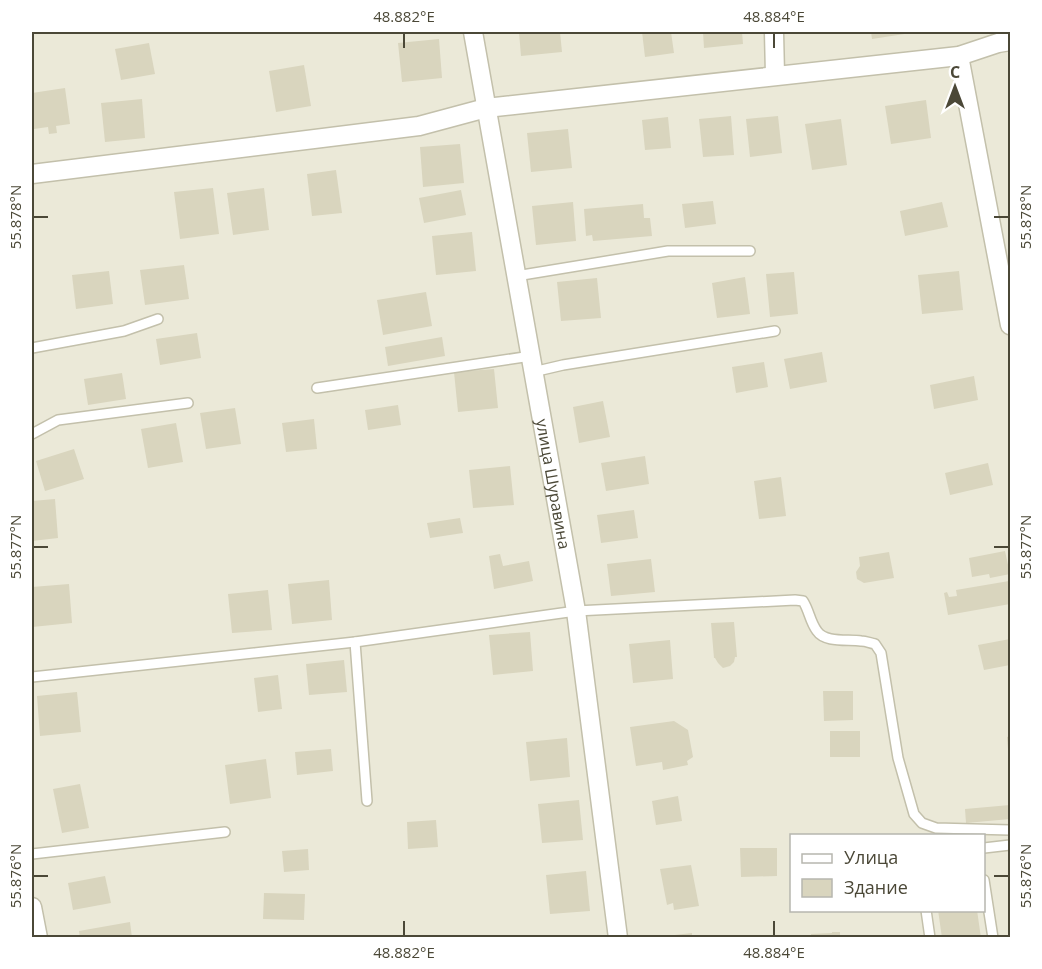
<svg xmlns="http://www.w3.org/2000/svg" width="1042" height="969" viewBox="0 0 1042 969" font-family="'Open Sans',sans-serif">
  <rect width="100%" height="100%" fill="#f6f5ea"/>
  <path fill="#ebe9d8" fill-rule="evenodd" d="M32,32H1010V937H32ZM792,836H984V910H792Z"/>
  <g fill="#d9d5be">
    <polygon points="519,32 560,32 562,52 521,56"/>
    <polygon points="642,32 671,32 674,53 645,57"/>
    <polygon points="703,32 742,32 743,44 704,48"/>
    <polygon points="871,32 911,32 911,33 872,39"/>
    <polygon points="439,39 442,78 402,82 398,43"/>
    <polygon points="149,43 155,74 121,80 115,49"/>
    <polygon points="304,65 311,106 276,112 269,71"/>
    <polygon points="65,88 70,124 56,126 57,133 49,134 48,127 34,129 32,110 32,93"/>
    <polygon points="142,99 145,138 105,142 101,103"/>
    <polygon points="926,100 931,138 891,144 885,106"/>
    <polygon points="731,116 734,155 703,157 699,119"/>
    <polygon points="778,116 782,153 750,157 746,119"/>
    <polygon points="668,117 671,148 645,150 642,120"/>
    <polygon points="841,119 847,165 812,170 805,124"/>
    <polygon points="568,129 572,168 531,172 527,133"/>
    <polygon points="460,144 464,183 423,187 420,147"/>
    <polygon points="336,170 342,213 312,216 307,174"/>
    <polygon points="213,188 219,234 180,239 174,192"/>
    <polygon points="264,188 269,230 233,235 227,193"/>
    <polygon points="461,190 466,215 424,223 419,198"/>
    <polygon points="713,201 716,224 685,228 682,204"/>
    <polygon points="573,202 576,241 536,245 532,206"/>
    <polygon points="942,202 948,227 905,236 900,211"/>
    <polygon points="643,204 644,218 650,218 652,236 593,241 592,235 586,236 584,209"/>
    <polygon points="472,232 476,271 436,275 432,236"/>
    <polygon points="184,265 189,299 145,305 140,270"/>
    <polygon points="109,271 113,304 76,309 72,275"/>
    <polygon points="959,271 963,310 922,314 918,275"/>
    <polygon points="794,272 798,314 770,317 766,274"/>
    <polygon points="745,277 750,314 717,318 712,283"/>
    <polygon points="597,278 601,318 561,321 557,282"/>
    <polygon points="426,292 432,326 383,335 377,300"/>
    <polygon points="197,333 201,358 160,365 156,339"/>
    <polygon points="442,337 445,356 388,366 385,347"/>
    <polygon points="822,352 827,382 790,389 784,359"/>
    <polygon points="764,362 768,387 736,393 732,367"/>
    <polygon points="494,369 498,408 458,412 454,372"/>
    <polygon points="122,373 126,399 88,405 84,379"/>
    <polygon points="974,376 978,400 934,409 930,385"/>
    <polygon points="603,401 610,437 579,443 573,407"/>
    <polygon points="398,405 401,425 368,430 365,410"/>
    <polygon points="235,408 241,444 206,449 200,413"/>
    <polygon points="314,419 317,449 286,452 282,423"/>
    <polygon points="176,423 183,462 148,468 141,429"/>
    <polygon points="74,449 84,479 45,491 36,461"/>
    <polygon points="645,456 649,484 606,491 601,463"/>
    <polygon points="988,463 993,485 950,495 945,473"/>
    <polygon points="510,466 514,505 473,508 469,470"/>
    <polygon points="781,477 786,516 759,519 754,481"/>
    <polygon points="55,499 58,538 32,541 32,501"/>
    <polygon points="634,510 638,538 601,543 597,515"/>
    <polygon points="460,518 463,533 430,538 427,523"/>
    <polygon points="1005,551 1010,574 990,578 989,574 972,577 969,558"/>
    <polygon points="889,552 894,578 864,583 857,579 856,572 860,566 859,557"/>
    <polygon points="500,554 503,566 529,561 533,581 494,589 489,556"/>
    <polygon points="651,559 655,592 611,596 607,564"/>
    <polygon points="329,580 332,620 292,624 288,584"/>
    <polygon points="1009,581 1010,604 948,615 944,593 947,592 949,597 957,596 956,590"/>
    <polygon points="69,584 72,623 32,627 32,587"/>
    <polygon points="268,590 272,630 232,633 228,594"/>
    <polygon points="734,622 737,657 735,657 734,662 730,666 723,668 718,663 715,658 714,658 711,623"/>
    <polygon points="530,632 533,671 493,675 489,635"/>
    <polygon points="1010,639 1010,665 984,670 978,645"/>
    <polygon points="670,640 673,679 633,683 629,644"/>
    <polygon points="344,660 347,692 309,695 306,664"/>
    <polygon points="278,675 282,709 258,712 254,678"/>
    <polygon points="823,691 853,691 853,720 824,721"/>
    <polygon points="77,692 81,732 40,736 37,696"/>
    <polygon points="674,721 688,730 693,757 687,761 688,765 663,770 662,762 636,766 630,727"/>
    <rect x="830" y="731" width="30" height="26"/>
    <polygon points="1010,736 1010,761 1009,761 1007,737"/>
    <polygon points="567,738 570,777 530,781 526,742"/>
    <polygon points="331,749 333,771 297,775 295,752"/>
    <polygon points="266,759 271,798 230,804 225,765"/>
    <polygon points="80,784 89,828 62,833 53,789"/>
    <polygon points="678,796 682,821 656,825 652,801"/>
    <polygon points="579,800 583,840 542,843 538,804"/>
    <polygon points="1010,805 1010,819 966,823 965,809"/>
    <polygon points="436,820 438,847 408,849 407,822"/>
    <polygon points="740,848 777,848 777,876 741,877"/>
    <polygon points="308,849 309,870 284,872 282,851"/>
    <polygon points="691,865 699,906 674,910 673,903 667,905 660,869"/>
    <polygon points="586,871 590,911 550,914 546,875"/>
    <polygon points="105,876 111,903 73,910 68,883"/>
    <polygon points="264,893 305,894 304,920 263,919"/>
    <polygon points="938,910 977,910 981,938 942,938"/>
    <polygon points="130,922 132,938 80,938 79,931"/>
    <polygon points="832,932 840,932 840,938 811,938 811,934 832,933"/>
    <polygon points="692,933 692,938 666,938 666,936"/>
  </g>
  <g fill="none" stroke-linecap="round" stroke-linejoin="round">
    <g stroke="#c3c0ab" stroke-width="12">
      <g id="lane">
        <polyline points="516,276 668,251 750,251"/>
        <polyline points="32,348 124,331 158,319"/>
        <polyline points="533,372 563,365 775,331"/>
        <polyline points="317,388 531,356"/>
        <polyline points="32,434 58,420 188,403"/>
        <polyline points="355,642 367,801"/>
        <path d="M32,677L355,642L576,611L795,600L803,601C809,610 810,622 817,631C825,643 848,639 861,641C866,641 870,643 875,644L881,653L898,758L914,814L922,823L936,828L1010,830"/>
        <polyline points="984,848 1010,845"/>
        <polyline points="32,854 225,832"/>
        <polyline points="984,880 993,938"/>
        <polyline points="926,910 930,938"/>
      </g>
    </g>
    <g stroke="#c3c0ab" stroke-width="21">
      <g id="street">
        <path id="s1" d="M473,32L576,611L618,938"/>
        <polyline points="774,32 775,75"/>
        <polyline points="959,56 1010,325"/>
        <polyline points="32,174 419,126 486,108 959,56 998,43 1010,41"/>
        <polyline points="32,907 38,938"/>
      </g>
    </g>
    <use href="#lane" stroke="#fff" stroke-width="9"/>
    <use href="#street" stroke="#fff" stroke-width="18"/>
  </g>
  <path fill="none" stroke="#4b4837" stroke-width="2" d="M404,33V48M774,33V48M33,217H48M994,217H1009M33,547H48M994,547H1009M33,876H48M994,876H1009M404,921V936M774,921V936"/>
  <g text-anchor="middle" stroke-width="6" stroke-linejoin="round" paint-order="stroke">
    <g font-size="16" fill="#4b4837" stroke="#fff">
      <text dy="6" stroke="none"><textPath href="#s1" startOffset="459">улица Шуравина</textPath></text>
    </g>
  </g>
  <rect width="1042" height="969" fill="none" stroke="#ffffff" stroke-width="66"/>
  <rect x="790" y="834" width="195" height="78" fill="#ffffff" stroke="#b7b6af" stroke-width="1.5"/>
  <rect x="802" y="854" width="30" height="9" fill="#ffffff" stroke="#b7b6af" stroke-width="1.5"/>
  <text x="844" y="864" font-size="18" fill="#4b4837">Улица</text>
  <rect x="802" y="879" width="30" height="18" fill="#d9d5be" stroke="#b7b6af" stroke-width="1.5"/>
  <text x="844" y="894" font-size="18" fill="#4b4837">Здание</text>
  <g transform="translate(955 87)" stroke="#ffffff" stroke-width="4.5" paint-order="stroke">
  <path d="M0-4.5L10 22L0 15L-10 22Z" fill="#4b4837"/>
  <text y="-9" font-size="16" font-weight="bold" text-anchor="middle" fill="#4b4837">С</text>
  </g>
  <rect x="33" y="33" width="976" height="903" fill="none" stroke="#4b4837" stroke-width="2"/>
  <g font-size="15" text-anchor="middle" fill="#4b4837">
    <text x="404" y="22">48.882°E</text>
    <text x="774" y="22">48.884°E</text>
    <text transform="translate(16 217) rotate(-90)" y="5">55.878°N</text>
    <text transform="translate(1026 217) rotate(-90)" y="5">55.878°N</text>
    <text transform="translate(16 547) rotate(-90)" y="5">55.877°N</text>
    <text transform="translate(1026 547) rotate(-90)" y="5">55.877°N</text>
    <text transform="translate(16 876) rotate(-90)" y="5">55.876°N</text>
    <text transform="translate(1026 876) rotate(-90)" y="5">55.876°N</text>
    <text x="404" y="958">48.882°E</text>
    <text x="774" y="958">48.884°E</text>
  </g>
</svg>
